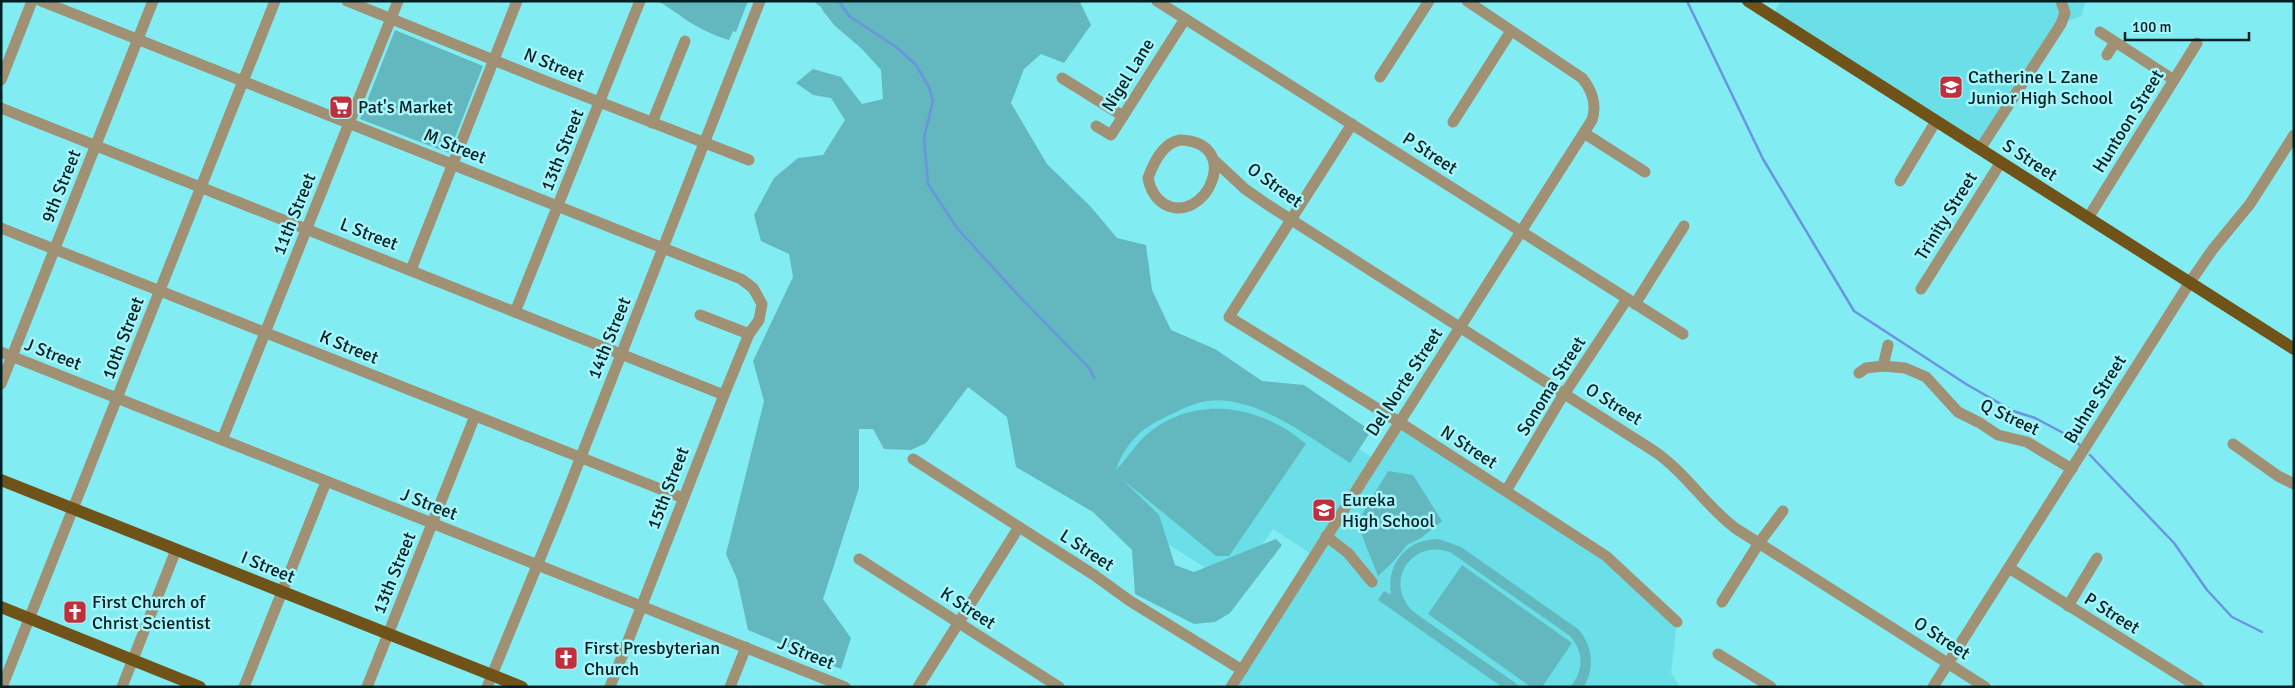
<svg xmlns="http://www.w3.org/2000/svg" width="2295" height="688" viewBox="0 0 2295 688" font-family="Signika,sans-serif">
  <rect width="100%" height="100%" fill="#82ecf3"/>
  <g fill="#6adfe7">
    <polygon points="1781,1 2086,1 2081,16 2061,24 1980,149 1772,16"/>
    <polygon points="1174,334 1375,459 1399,422 1606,556 1677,622 1671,673 1680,687 1231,687 1314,556 1273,529 1233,585 1078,488"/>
  </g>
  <g fill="#62b8be">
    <path d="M657,1H748L736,32L733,31L729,40C712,35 692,25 678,14C670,9 666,5 657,1Z"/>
    <path d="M813,1L1080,2L1091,25L1064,63L1041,54L1024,69L1011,103L1047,164L1091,207L1117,238L1146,245L1152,290L1171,330L1215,349L1262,381L1304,385L1371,431L1350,463C1310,438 1248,388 1198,403C1187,406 1176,412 1166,417C1142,427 1124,445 1116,470C1126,460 1133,448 1143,438C1191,393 1260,404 1306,444L1229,556H1216L1122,479L1159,515L1175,565L1194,572L1276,539L1282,545L1230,613L1215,622L1194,624L1135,594L1132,550L1093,512L1016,467L1007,417L968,387L926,443L911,450L884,449L873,429H859V488L823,599L851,638L841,669L748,630L737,579L726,554L764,401L753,361L793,277L789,254L761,241L754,215L774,178L798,158L823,155L845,120L831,98L813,95L796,83L813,69L841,77L862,104L883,99L881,70L862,49L835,26L823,11L821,7Z"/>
    <polygon points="395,30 483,66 449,153 360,119"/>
    <polygon points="1388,471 1413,475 1442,521 1421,538 1407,545 1392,563 1378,576 1357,523"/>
    <path d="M1439,539L1461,547L1578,629C1593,646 1595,667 1584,687H1570C1584,671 1584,652 1570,636L1450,552C1410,538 1382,585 1415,613L1521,687H1502L1378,600L1384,591L1391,595C1386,563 1407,539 1439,539Z"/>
    <polygon points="1462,565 1572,643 1542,687 1531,687 1428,614"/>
  </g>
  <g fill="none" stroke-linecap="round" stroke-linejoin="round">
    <g stroke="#6a94df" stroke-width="2.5">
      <polyline points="839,1 849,16 896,47 916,65 929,87 933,101 924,138 928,184 957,228 1019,296 1090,369 1094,378"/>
      <polyline points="1687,1 1763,159 1854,311 1966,384 2013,411 2035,418 2069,436 2082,447"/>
      <polyline points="2090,455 2174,543 2207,590 2232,617 2262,632"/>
    </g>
    <g stroke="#a09074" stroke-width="11">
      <polyline points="41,1 741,279 753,288 762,304 759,320 749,334 724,395 610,687"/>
      <polyline points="347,1 548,82 749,160"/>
      <polyline points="1157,1 1683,334"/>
      <polyline points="2100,32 2174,80"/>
      <polyline points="2107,55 2115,42"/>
      <polyline points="1380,77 1429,1"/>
      <polyline points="1062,78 1123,116"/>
      <polyline points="1,80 32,1"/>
      <polyline points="1,108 724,395"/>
      <polyline points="1453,122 1511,31"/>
      <polyline points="652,123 685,41"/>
      <polyline points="1352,124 1229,317 1399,422 1606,556 1677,622"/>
      <polyline points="1096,126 1111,135 1185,19"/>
      <polyline points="1584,133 1645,172"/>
      <path d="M1180,140C1245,142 1205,227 1164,204C1155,198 1150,189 1148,178C1153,164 1163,143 1180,140Z"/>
      <polyline points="1980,149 2061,24 2065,13 2061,1"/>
      <path d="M1215,161L1245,189L1268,205L1654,451C1685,472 1705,505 1735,528L1985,687"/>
      <polyline points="1900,181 1936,121"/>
      <polyline points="2088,218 2197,43"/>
      <polyline points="1,228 683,498"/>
      <polyline points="411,270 517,1"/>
      <polyline points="1921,289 2001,162"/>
      <polyline points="1635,304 1684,226"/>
      <polyline points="515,312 640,1"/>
      <polyline points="700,315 749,334"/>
      <polyline points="1,352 845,687"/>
      <polyline points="1883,366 1888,345"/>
      <polyline points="1859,373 1866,368 1883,366 1905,368 1926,377 1958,412 1980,423 1998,435 2027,442 2072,469"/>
      <polyline points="1,384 153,1"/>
      <polyline points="222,440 398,1"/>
      <polyline points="2233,444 2278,476 2294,484"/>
      <polyline points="913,459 1094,575 1130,601 1242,670"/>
      <polyline points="1506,491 1559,402 1627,299"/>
      <polyline points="1326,536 1348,553 1372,582"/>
      <polyline points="859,559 1059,687"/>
      <polyline points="2009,568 2198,687"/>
      <polyline points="1722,602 1759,543 1783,511"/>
      <polyline points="2068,606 2097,558"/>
      <polyline points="1718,654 1771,687"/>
      <polyline points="2,687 275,1"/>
      <polyline points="122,687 176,550"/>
      <polyline points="244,687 326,482"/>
      <polyline points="367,687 475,416"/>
      <polyline points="487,687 560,510 760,1"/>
      <polyline points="730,687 746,647"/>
      <polyline points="918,687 1019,527"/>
      <path d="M1231,687L1592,120C1597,105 1592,90 1582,78L1467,1"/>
      <polyline points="1933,687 2190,282 2213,249 2250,204 2294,135"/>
    </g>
    <g stroke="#705318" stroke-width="12">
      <polyline points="1748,1 2294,349"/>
      <polyline points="1,480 522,687"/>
      <polyline points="1,607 200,687"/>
    </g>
  </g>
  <defs>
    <g id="school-square" transform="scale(1.25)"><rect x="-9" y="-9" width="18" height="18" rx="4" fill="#c0303c" stroke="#a5f5fb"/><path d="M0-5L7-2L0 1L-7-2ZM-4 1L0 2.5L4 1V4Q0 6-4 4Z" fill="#fff"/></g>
    <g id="supermarket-square" transform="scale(1.25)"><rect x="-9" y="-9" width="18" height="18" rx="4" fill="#c0303c" stroke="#a5f5fb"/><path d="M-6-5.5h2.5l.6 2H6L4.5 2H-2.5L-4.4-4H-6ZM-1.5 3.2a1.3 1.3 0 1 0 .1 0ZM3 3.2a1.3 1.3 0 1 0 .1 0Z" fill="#fff"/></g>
    <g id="church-square" transform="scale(1.25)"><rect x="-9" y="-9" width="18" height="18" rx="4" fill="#c0303c" stroke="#a5f5fb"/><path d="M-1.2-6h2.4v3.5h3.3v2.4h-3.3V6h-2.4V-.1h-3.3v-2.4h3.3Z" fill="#fff"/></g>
  </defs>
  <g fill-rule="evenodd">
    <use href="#school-square" x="1951" y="87"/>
    <use href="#supermarket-square" x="341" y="107"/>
    <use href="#school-square" x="1324" y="510"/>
    <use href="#church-square" x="75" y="612"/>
    <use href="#church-square" x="566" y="658"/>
  </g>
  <g text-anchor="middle" stroke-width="5" stroke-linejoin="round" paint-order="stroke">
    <g font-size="18" fill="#001f22" stroke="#a5f5fb">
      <text transform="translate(554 65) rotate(22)" y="6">N Street</text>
      <text transform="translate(1128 75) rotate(-58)" y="6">Nigel Lane</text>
      <text transform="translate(2128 121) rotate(-58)" y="6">Huntoon Street</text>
      <text transform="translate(455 146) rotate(22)" y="6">M Street</text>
      <text transform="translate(562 150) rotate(-68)" y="6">13th Street</text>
      <text transform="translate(1430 153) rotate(33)" y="6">P Street</text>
      <text transform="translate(2030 160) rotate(33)" y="6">S Street</text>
      <text transform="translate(1275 185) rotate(36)" y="6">O Street</text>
      <text transform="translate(61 186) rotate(-68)" y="6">9th Street</text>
      <text transform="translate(294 214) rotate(-68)" y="6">11th Street</text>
      <text transform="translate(1946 216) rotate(-58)" y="6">Trinity Street</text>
      <text transform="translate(369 234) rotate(21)" y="6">L Street</text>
      <text transform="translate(123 338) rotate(-69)" y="6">10th Street</text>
      <text transform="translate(609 338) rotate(-68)" y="6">14th Street</text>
      <text transform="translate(349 347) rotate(22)" y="6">K Street</text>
      <text transform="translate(53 354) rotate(21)" y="6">J Street</text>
      <text transform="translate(1404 382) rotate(-57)" y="6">Del Norte Street</text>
      <text transform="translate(1551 386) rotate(-58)" y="6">Sonoma Street</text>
      <text transform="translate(2095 399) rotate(-58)" y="6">Buhne Street</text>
      <text transform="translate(1614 404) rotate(32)" y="6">O Street</text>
      <text transform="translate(2010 417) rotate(25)" y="6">Q Street</text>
      <text transform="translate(1469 447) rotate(33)" y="6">N Street</text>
      <text transform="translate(668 488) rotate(-69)" y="6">15th Street</text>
      <text transform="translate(429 504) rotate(21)" y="6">J Street</text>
      <text transform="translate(1087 550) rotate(33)" y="6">L Street</text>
      <text transform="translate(268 567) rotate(22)" y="6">I Street</text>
      <text transform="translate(394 573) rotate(-68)" y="6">13th Street</text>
      <text transform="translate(968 608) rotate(33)" y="6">K Street</text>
      <text transform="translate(2112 613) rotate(32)" y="6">P Street</text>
      <text transform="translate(1942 638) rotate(33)" y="6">O Street</text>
      <text transform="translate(806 653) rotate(22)" y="6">J Street</text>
    </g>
    <g font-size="18" fill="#001f22" stroke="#a5f5fb" text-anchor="start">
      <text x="1968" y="83">Catherine L Zane<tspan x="1968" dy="21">Junior High School</tspan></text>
      <text x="358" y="113">Pat's Market</text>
      <text x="1342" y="506">Eureka<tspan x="1342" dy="21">High School</tspan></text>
      <text x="92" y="608">First Church of<tspan x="92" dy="21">Christ Scientist</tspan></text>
      <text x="584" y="654">First Presbyterian<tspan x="584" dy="21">Church</tspan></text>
    </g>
  </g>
  <rect width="2295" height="688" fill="none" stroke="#001f22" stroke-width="5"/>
  <path d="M2125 32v8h124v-8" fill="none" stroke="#001f22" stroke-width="2.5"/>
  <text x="2132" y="32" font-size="15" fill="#001f22" stroke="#a5f5fb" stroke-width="4" paint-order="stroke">100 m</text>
</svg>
